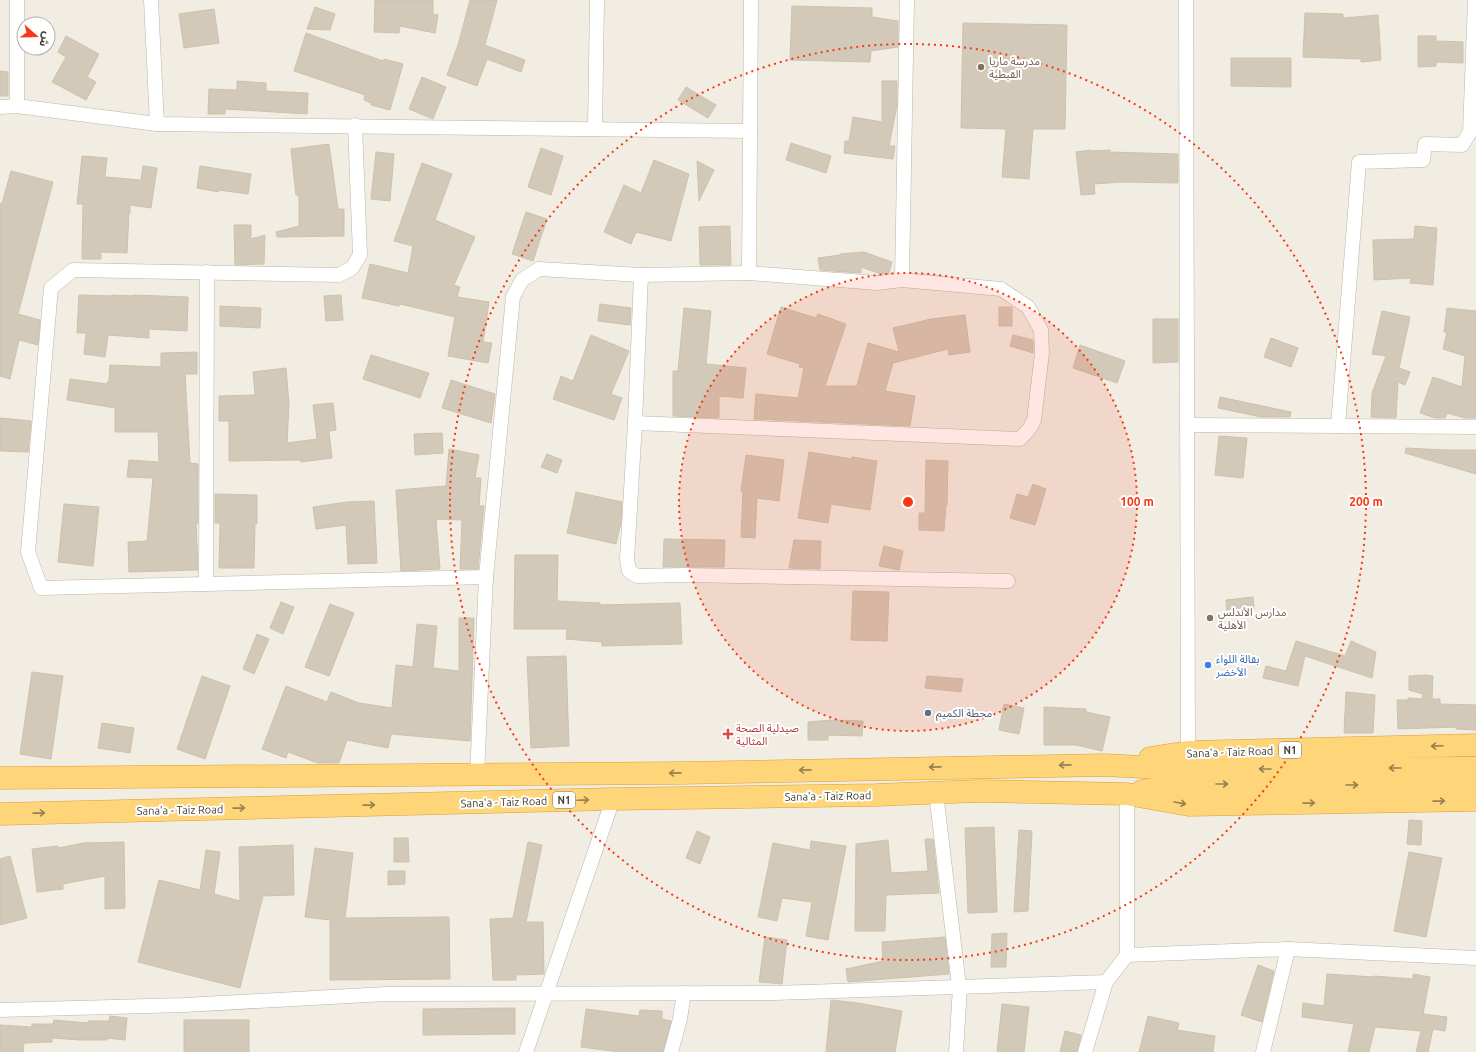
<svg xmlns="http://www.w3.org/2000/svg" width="1476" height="1052" viewBox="0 0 1476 1052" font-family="Ubuntu,'Noto Sans Arabic',sans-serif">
  <rect width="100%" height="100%" fill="#f1ede3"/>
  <g fill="#d3c9b8" stroke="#cec1ac">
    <polygon points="375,0 433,0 433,14 438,15 435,33 400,26 399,33 374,32"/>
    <polygon points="470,0 497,0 485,45 525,60 521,72 487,59 477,86 447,75 458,45"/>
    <polygon points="792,6 872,8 872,17 898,21 898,47 871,51 870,62 790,60"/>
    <polygon points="315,7 335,14 330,30 307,29"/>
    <polygon points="214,9 219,43 184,48 179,14"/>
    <polygon points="1305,13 1343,14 1343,18 1378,15 1381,60 1361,62 1361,59 1303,57"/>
    <polygon points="963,23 1067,25 1065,129 1033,129 1029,179 1002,177 1006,129 961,128"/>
    <polygon points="306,33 383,61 384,59 403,64 390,110 371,105 371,103 364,100 365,95 294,71"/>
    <polygon points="66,36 99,54 87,77 96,82 86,100 52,82 66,57 58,52"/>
    <polygon points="1418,36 1436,36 1436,41 1463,42 1463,63 1436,62 1436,66 1418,67"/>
    <polygon points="1231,58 1291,58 1291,87 1231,86"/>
    <polygon points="0,71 8,72 8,96 0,96"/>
    <polygon points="422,77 446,87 433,119 409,109"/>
    <polygon points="237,81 266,83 266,91 308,93 307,114 225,109 225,114 208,114 209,89 237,90"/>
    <polygon points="882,81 897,81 897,105 889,146 895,146 893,159 844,153 845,141 849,141 853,117 882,122"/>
    <polygon points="686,87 716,105 708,118 678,100"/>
    <polygon points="791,143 831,156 826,173 786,160"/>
    <polygon points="329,144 338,209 344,209 344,236 277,237 276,232 299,226 299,195 296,195 291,149"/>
    <polygon points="541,148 563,156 551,195 528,187"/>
    <polygon points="1090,150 1090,151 1110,150 1110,152 1178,154 1178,183 1121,182 1094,184 1095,194 1081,195 1076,152"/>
    <polygon points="376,152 394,154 390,201 371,199"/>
    <polygon points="82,156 107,158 105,177 141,180 143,166 157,168 151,208 130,205 130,213 129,213 127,253 101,252 101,259 82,259 83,204 77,204"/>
    <polygon points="654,160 689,174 671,241 636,232 631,244 604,232 624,185 641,193"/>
    <polygon points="697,161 714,170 699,201"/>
    <polygon points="422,163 452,174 435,220 475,237 454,285 460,287 457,297 489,302 483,342 492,343 488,363 448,356 455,317 400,304 399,306 362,298 370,264 408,273 413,246 394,241"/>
    <polygon points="200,166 251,174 248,194 219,190 219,192 197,188"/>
    <polygon points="11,171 53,182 18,314 40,320 38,345 19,340 10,379 0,376 0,203 2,204"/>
    <polygon points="526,212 547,219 533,261 512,254"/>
    <polygon points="234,225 251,225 251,239 265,235 264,264 235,265"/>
    <polygon points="730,226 731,265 700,265 699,227"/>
    <polygon points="1415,226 1437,228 1433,285 1410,283 1411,278 1374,280 1373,240 1414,239"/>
    <polygon points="864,252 892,262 889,273 881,274 861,267 861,273 820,270 818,258 840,255 840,254"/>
    <polygon points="79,295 112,296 112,295 133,296 133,295 188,297 187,331 149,329 149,338 108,335 105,357 84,354 86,333 77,333"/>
    <polygon points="341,295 343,320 326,321 324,296"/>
    <polygon points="600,304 631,308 630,325 598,321"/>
    <polygon points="220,306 261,308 260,328 220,326"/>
    <polygon points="781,307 816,318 818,314 846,324 825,386 857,386 868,343 899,352 893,328 931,319 965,315 970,352 949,355 948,349 893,363 885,391 915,396 910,426 754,419 756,394 798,398 804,368 799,367 800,364 767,354"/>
    <rect x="999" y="307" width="13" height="19"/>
    <polygon points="684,308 711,311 706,364 746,368 743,398 719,396 719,418 673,416 673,371 678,371"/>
    <polygon points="1447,308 1476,311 1476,418 1465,418 1447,413 1445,418 1435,418 1420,413 1433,377 1462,387 1465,356 1443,349 1447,332 1444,332"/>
    <polygon points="1382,311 1410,317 1399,368 1410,372 1405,385 1398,382 1396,418 1371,417 1372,393 1386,356 1372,354"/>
    <polygon points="1153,319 1178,319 1178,362 1153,363"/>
    <polygon points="591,335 629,351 611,394 622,398 614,420 553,399 561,376 573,381"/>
    <polygon points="1013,335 1033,340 1033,353 1010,346"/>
    <polygon points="1271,338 1298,348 1291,367 1264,357"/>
    <polygon points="1080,345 1125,361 1117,383 1073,368"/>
    <polygon points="197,352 197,374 185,374 190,463 198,464 198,523 196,523 198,570 129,572 128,542 147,541 153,478 127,477 129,460 159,462 158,432 115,432 115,408 67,400 70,379 107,384 107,382 109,382 110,365 161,367 161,353"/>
    <polygon points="371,355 429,373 420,398 363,379"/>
    <polygon points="286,368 289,404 287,443 317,439 313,405 333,403 336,430 329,431 332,458 301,462 301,460 229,461 229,421 219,421 219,396 255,395 253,372"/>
    <polygon points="451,380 495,394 491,423 442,408"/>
    <polygon points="1220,397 1291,412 1290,417 1261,417 1218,408"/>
    <polygon points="0,418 31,421 28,452 0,451"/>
    <polygon points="442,433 443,453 415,455 414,434"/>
    <polygon points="1219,436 1247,438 1243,478 1215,475"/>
    <polygon points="1406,448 1444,450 1476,450 1476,474 1405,453"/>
    <polygon points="449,449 479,455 475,478 481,478 479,506 484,506 478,569 460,569 462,520 436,519 440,569 401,571 396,490 446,486"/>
    <polygon points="809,452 852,459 852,457 877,461 870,510 831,504 828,523 798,518"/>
    <polygon points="547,454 562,460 557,473 541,467"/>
    <polygon points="746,455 784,460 779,501 757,498 755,538 741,537 743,491 741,491"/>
    <polygon points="926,460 948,461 947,505 946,505 944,531 919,530 919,513 925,513"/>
    <polygon points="1033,484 1046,489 1035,525 1010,518 1017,494 1028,497"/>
    <polygon points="576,492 622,502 621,522 616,544 567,533"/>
    <polygon points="215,494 257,495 257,524 255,524 254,568 219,568 220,523 215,523"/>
    <polygon points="374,501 377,563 348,564 346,525 316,529 313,507 347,502"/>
    <polygon points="64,504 99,507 93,566 58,562"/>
    <polygon points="664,539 725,540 724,567 663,567"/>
    <polygon points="794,540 821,541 820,569 789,568"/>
    <polygon points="884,546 903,551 899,570 879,566"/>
    <polygon points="515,555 558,555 557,601 600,603 600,605 680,603 682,644 602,646 602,642 566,639 567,629 514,629"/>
    <polygon points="853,591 889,592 887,641 851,640"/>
    <polygon points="1253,597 1254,609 1227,612 1226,600"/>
    <polygon points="281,602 294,607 283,634 270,628"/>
    <polygon points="330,604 354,613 329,676 305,667"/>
    <polygon points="459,618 474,618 470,741 391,734 388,748 347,740 339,763 318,763 288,752 286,758 262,749 286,686 327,702 331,692 359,703 392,708 396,665 413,667 417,624 437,626 433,668 459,671"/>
    <polygon points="257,634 269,639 254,674 243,669"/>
    <polygon points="1296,641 1345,656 1351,641 1376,652 1372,678 1305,656 1298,686 1263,678 1266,666 1286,671"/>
    <polygon points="566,656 569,746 531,748 527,657"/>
    <polygon points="32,672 63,676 51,759 20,754"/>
    <polygon points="1427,675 1433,676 1432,699 1440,699 1440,704 1476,705 1476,730 1456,729 1456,727 1398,729 1397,700 1408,700 1408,698 1422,699 1423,694 1409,690 1409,676"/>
    <polygon points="202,676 230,686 205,759 177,749"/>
    <polygon points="927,676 963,679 961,692 925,688"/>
    <polygon points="1346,692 1375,695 1373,733 1344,733"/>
    <polygon points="1004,704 1024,708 1019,734 999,730"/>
    <polygon points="1044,707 1086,709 1086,712 1110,717 1102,751 1076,745 1044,745"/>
    <polygon points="832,720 863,721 862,736 828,735 828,740 808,740 808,722"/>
    <polygon points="102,723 134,728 130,753 98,748"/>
    <polygon points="1409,820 1422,821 1421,845 1407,844"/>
    <polygon points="994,827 997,912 968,913 965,828"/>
    <polygon points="1019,830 1032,831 1028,911 1014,912"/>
    <polygon points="697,831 710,837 700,864 686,858"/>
    <polygon points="394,838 408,838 409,862 394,862"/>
    <polygon points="925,839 933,839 939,893 886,895 885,931 855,931 856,844 888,840 891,873 928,871"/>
    <polygon points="811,841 846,846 828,940 806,936 812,902 782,898 777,921 758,917 773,843 810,850"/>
    <polygon points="124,842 125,908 105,909 105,876 63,884 63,889 37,892 32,849 58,846 58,848 84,843"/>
    <polygon points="528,842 542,845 526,922 543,922 544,974 516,975 516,980 493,980 490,919 513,918"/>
    <polygon points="293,845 294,895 263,896 240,988 138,962 159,880 200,890 206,850 220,852 214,894 240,901 239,847"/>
    <polygon points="315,848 353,853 345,918 449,917 450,979 330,980 330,920 305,917"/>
    <polygon points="1409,852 1442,858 1426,937 1394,931"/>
    <polygon points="10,856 27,918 0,925 0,859"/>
    <polygon points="388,871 405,871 405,884 388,885"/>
    <polygon points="1007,933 1006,967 991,967 992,934"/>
    <polygon points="765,937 787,940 782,984 759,982"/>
    <polygon points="945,937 949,974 848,982 846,969 883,961 882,942"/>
    <polygon points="1258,965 1274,971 1262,1022 1241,1015"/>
    <polygon points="1327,974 1374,977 1374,976 1413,979 1413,974 1430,977 1423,1014 1447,1017 1445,1031 1433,1029 1428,1052 1416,1052 1421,1031 1375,1027 1369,1052 1348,1052 1354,1024 1302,1017 1303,1003 1324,1006"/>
    <polygon points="831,1000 858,1003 902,1011 895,1052 826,1052"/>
    <polygon points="1002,1004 1029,1007 1024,1052 997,1052"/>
    <polygon points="515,1008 515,1034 423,1035 423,1009"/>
    <polygon points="586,1009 639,1016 640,1010 662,1011 662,1019 671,1021 663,1052 620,1052 581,1047"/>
    <polygon points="110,1016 127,1018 125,1040 107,1038 107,1040 80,1040 52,1038 52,1042 24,1043 23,1052 0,1052 0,1025 32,1027 32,1024 53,1024 54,1020 88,1023 88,1021 109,1021"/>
    <polygon points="1148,1016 1179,1023 1177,1030 1215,1036 1213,1052 1139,1052"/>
    <rect x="184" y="1020" width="65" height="32"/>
    <polygon points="1065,1031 1081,1035 1077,1052 1060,1052"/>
  </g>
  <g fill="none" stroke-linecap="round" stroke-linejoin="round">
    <g stroke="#bdb5a6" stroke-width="15">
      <g id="minor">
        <polyline points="151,0 157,124"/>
        <polyline points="1186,0 1188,752"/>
        <polyline points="17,106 17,0"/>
        <polyline points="0,107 17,106 157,124 750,131"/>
        <polyline points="355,125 360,255 352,268 339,275 73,270 51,288 28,552 41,588 486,577"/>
        <polyline points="595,129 597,0"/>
        <polyline points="749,273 751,0"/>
        <polyline points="641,275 635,423 627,559 629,571 637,576 686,575 1008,581"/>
        <polyline points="902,280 907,0"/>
        <polyline points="1187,425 1476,427"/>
        <polyline points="1338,426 1359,162 1423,160 1425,144 1462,145 1470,132 1475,0"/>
        <polyline points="206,584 207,272"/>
        <polyline points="477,775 486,577 513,297 522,280 539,269 641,275 749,273 877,283 902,280 1001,289 1028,307 1041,330 1042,353 1034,420 1030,428 1020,439 635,423"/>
        <polyline points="936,793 959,986 960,987 956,1052"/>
        <polyline points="1288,949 1476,958"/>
        <polyline points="1127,955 1288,949 1263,1052"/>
        <polyline points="0,1010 185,1005 386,994 774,993 1106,982"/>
        <polyline points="526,1052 613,799"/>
        <polyline points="671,1052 680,1019 684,993 683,993"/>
        <polyline points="1085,1052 1106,982 1127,955 1127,794"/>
      </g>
    </g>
    <g stroke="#dc9f32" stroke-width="23">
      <g id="trunk">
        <polyline points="1150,758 1188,752 1476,745"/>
        <polyline points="0,778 681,773 1104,765 1181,769 1476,768"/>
        <polyline points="1142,791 1182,784 1476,785"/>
        <polyline points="0,814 613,799 876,795 978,791 1127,794 1189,805 1476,800"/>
      </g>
    </g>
    <use href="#minor" stroke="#fff" stroke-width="14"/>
    <use href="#trunk" stroke="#fed579" stroke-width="22"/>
  </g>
  <defs><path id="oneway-shaft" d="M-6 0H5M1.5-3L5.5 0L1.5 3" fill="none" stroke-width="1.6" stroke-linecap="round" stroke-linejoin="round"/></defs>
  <g stroke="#978152">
    <use href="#oneway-shaft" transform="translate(1437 746) rotate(178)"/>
    <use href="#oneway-shaft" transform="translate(1065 765) rotate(179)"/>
    <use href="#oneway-shaft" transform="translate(935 767) rotate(179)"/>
    <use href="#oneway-shaft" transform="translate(1395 768) rotate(180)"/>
    <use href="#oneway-shaft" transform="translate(1265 769) rotate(180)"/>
    <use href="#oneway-shaft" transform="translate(805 770) rotate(179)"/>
    <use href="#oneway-shaft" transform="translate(675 773) rotate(179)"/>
    <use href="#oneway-shaft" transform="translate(1222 784)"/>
    <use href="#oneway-shaft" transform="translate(1352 785)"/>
    <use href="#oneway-shaft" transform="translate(583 800) rotate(-2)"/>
    <use href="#oneway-shaft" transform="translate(1439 801) rotate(-1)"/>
    <use href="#oneway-shaft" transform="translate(1180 803) rotate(10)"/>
    <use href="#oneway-shaft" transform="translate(1309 803) rotate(-1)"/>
    <use href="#oneway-shaft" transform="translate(369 805) rotate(-1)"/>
    <use href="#oneway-shaft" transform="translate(239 808) rotate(-1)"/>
    <use href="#oneway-shaft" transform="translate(39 813) rotate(-1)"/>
  </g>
  <circle cx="908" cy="502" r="229" fill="#f93712" fill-opacity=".12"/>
  <g fill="none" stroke="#f93712" stroke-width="2" stroke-dasharray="2 4">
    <circle cx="908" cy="502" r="229"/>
    <circle cx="908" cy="502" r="458"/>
  </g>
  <g fill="#8d6e63" stroke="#fff" stroke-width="1.5">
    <circle cx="981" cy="67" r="4"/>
    <circle cx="1210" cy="618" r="4"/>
  </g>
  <circle fill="#3f7fe0" stroke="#fff" stroke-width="1.5" cx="1208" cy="665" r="4"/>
  <circle fill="#5c6f8a" stroke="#fff" stroke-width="1.5" cx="928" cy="713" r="4"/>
  <path fill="#e0444e" stroke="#fff" stroke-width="1.5" d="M726 728h4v4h4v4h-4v4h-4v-4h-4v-4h4z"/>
  <g text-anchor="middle" stroke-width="4" stroke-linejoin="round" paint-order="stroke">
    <g fill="#fff" stroke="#7b7770" stroke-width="1">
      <rect x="1279" y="742" width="22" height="16" rx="3"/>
      <rect x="553" y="792" width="22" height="16" rx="3"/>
    </g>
    <g font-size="10" font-weight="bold" fill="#433d33">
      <text x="1290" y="754">N1</text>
      <text x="564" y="804">N1</text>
    </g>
    <g font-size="11" fill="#785e54" stroke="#fff" text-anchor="start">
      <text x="989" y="65">مدرسة ماريا<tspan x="989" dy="13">القبطية</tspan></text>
      <text x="1218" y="616">مدارس الأندلس<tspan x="1218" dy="13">الأهلية</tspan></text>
    </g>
    <g font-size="11" fill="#366cbe" stroke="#fff" text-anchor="start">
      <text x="1216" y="663">بقالة اللواء<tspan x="1216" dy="13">الأخضر</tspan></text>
    </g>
    <g font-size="11" fill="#4e5e75" stroke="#fff" text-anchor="start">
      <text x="936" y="717">محطة الكميم</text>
    </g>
    <g font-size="11" fill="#be3a42" stroke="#fff" text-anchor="start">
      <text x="736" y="732">صيدلية الصحة<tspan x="736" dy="13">المثالية</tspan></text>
    </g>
    <g font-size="11" fill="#433d33" stroke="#fff">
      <text transform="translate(1230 752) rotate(-2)" y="4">Sana'a - Taiz Road</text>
      <text transform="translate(828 796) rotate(-1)" y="4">Sana'a - Taiz Road</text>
      <text transform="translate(504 802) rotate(-2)" y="4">Sana'a - Taiz Road</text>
      <text transform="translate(180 810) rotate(-1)" y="4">Sana'a - Taiz Road</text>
    </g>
  </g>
  <circle cx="908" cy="502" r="6" fill="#f93712" stroke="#fff" stroke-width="2"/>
  <g font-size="12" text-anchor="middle" font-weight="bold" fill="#f93712" stroke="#fff" stroke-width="4" stroke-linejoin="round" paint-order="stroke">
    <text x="1137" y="506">100 m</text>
    <text x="1366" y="506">200 m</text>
  </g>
  <g transform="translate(36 36) rotate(110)"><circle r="19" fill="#ffffff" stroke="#b4b1ad"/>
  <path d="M0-3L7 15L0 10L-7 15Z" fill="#f93712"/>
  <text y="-6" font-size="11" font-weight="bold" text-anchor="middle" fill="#433d33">ش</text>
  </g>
</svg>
